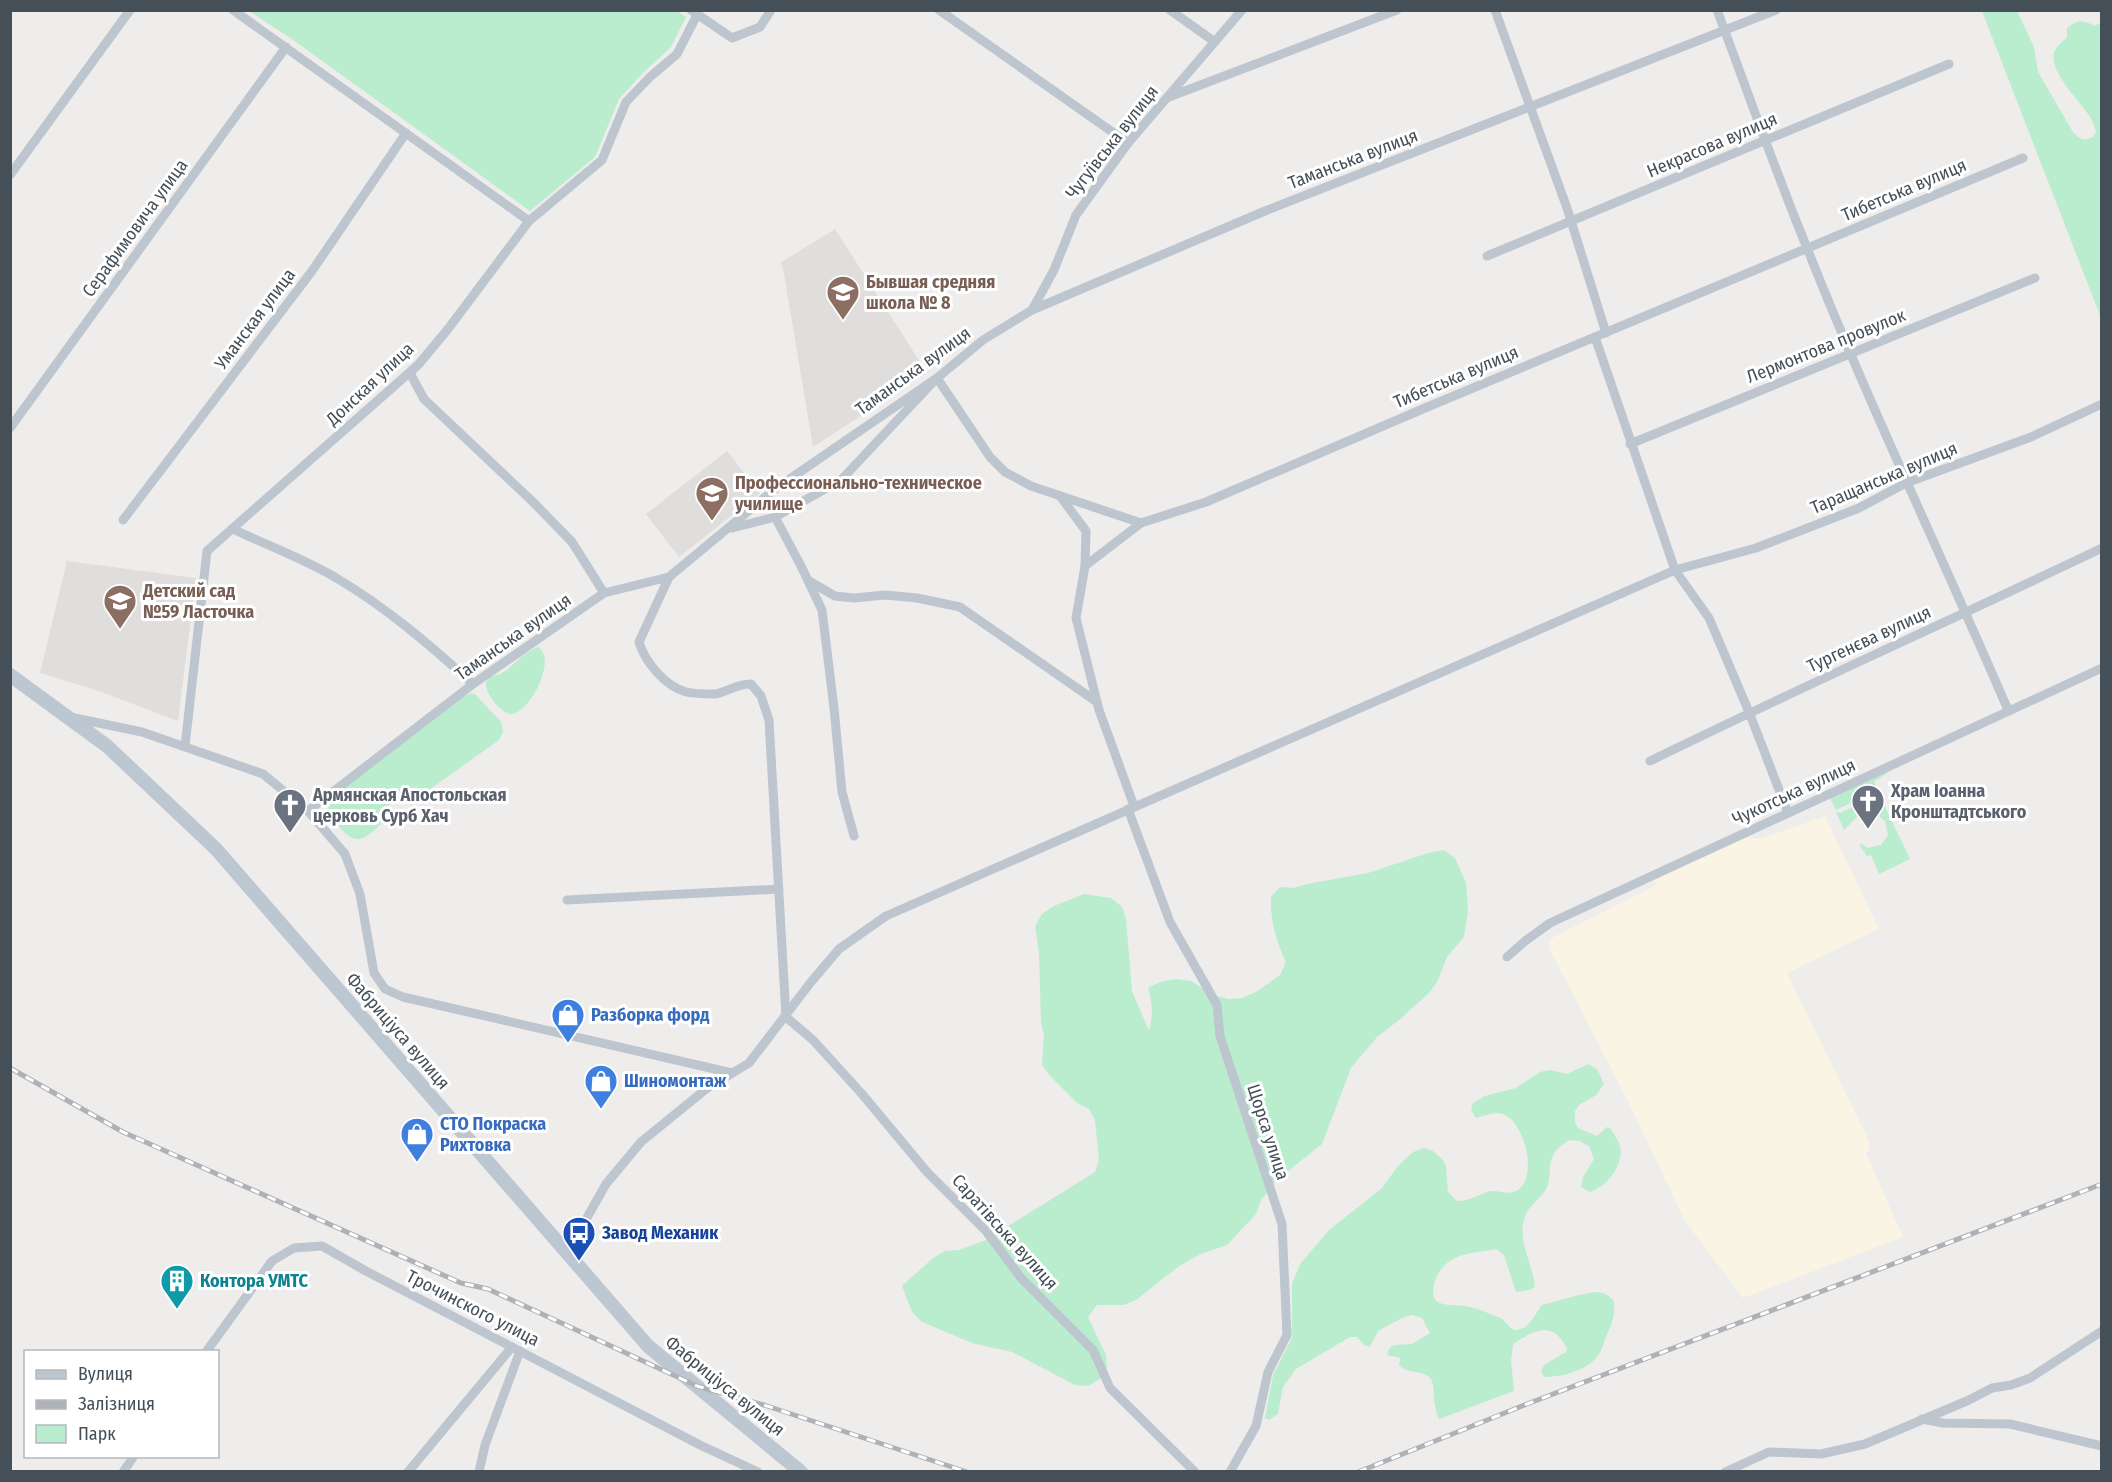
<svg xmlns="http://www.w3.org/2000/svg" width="2112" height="1482" viewBox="0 0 2112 1482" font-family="'Fira Sans Condensed',sans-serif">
  <rect width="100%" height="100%" fill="#efecec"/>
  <polygon fill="#faf4e4" points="1825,816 1879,929 1787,973 1869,1141 1869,1149 1866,1153 1903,1237 1743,1298 1685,1221 1631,1107 1549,948 1550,939 1656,885 1653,879 1732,842 1749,837 1760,839"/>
  <g fill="#e0dddd">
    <polygon points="835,229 927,373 813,447 783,268 780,263"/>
    <polygon points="727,451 760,493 679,557 646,514"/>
    <polygon points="67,561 196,578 178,721 96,690 40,673"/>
  </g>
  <g fill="#baecce">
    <polygon points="676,10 686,17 671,47 643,73 619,99 595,157 530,211 292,39 249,11"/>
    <path d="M1982,11H2017L2034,47L2038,72L2073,132C2080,139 2084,142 2093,137L2096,132C2094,126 2092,119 2088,114C2078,99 2049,72 2054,52C2056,47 2062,42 2067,38V28C2078,19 2083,20 2095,26L2101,22V318Z"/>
    <path d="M538,647C559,659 526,722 507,713C499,710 481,689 487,680C490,675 495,676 500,674C514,667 522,652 538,647Z"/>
    <path d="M471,693L476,695L501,722L503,732L499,740L415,800L405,803C386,796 387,811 383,822C377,827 367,838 359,839C345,840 334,819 328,809L330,799L464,696Z"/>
    <polygon points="1886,770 1887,773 1874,782 1878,790 1836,810 1830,798"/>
    <polygon points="1878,792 1910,859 1879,874 1871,855 1867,856 1860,846 1861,843 1867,848 1881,845 1888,835 1885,821 1876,813 1858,816 1844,830 1836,812 1840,813 1875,796"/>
    <path d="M1444,850L1455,858L1466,883L1468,911L1464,937L1447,957L1437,982L1429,993L1399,1020L1377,1037L1351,1068L1322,1144L1278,1179L1261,1200L1256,1214L1227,1245L1201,1254L1179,1266L1136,1300L1124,1305H1097L1088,1317L1106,1355L1107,1368L1100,1379L1088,1386L1075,1385L1012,1352L972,1343L922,1322L912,1312L902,1286L933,1258L945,1251L959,1250L986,1240L1095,1172L1099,1160L1095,1120L1089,1109L1077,1103L1050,1076L1042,1065L1044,1035L1041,1023L1039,953L1035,926L1042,914L1054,906L1084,894L1111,898L1122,907L1126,919L1132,991L1149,1031C1153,1016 1153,1003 1148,988L1160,982L1176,979L1191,981L1214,995L1228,999L1242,998L1256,992L1280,975L1286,962C1276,942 1270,919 1271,897L1280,887L1294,888L1307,884L1368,873L1428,853Z"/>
    <path d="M1588,1064L1597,1069L1604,1084L1596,1095L1579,1105L1575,1111V1122L1578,1128L1597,1136L1607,1127L1611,1129C1613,1134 1619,1140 1620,1146C1624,1166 1607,1186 1590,1192L1581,1187L1583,1177L1594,1159L1589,1146L1580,1141L1570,1140C1565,1143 1558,1147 1555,1152C1548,1161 1551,1174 1548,1184C1546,1195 1531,1203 1526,1214C1515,1239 1533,1262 1535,1287L1529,1290L1516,1292L1504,1255L1496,1249C1483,1252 1467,1252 1455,1258C1446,1262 1438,1271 1435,1281C1427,1308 1445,1304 1464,1306C1473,1307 1482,1310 1490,1314C1494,1316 1500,1317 1503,1320C1509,1325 1512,1333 1521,1329C1531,1325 1536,1313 1542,1305C1556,1302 1592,1289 1603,1293C1607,1294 1611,1298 1614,1301C1615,1317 1612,1323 1606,1337C1603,1344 1601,1353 1596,1358C1584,1371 1561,1377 1544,1377L1541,1371L1544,1365L1566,1352L1567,1349C1553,1319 1535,1330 1513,1344L1511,1361L1514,1391L1439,1419C1437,1414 1435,1409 1435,1405C1432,1392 1438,1377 1421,1373C1413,1371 1406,1372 1399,1365L1400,1358L1387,1355L1389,1349L1394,1345L1412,1344L1430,1333L1422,1318L1412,1315L1402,1318L1378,1331L1370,1347L1364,1345L1357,1337H1350L1296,1369L1283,1387L1278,1414L1269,1420L1265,1418L1273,1375L1292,1338V1284L1300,1264L1329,1230L1381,1189L1398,1166L1413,1152L1424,1148L1433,1151L1443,1160L1446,1166L1448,1192L1457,1201C1469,1201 1476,1196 1487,1192C1498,1188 1507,1197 1518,1190C1538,1176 1525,1122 1503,1114C1496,1111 1484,1116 1476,1118L1471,1110L1473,1103L1485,1096L1516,1088L1540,1072L1550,1070L1567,1074Z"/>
  </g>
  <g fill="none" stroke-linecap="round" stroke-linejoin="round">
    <g stroke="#bdc6ce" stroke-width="9">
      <polyline points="233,10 529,221"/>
      <polyline points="691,10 732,38 760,27 771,10"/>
      <polyline points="939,10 1128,143"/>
      <polyline points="1170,10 1215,42"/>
      <polyline points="1495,10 1567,208 1606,333"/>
      <path d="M1717,10C1747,90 1775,170 1807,248C1869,405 1942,556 2008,710"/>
      <polyline points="1169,97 1397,10"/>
      <polyline points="10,175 130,10"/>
      <polyline points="1487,256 1949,64"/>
      <polyline points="1032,310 1054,270 1076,215 1128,143 1242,10"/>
      <polyline points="1595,337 1675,570 1709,618 1749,712 1788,813"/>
      <polyline points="410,373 424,399 533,502 572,542 604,593"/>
      <polyline points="10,428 286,47"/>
      <polyline points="1630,444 2035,278"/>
      <polyline points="1060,496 1086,531 1085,566"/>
      <polyline points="775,517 801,566 822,610 834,708 842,792 854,836"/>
      <polyline points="123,520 312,271 406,133"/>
      <polyline points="732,528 775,517 841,480 937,378 990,457 1005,472 1031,486 1141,523 1206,502 1425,408 2023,158"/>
      <path d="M233,529C268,546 305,559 338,579C387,608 431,646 473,684"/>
      <path d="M669,577L639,642C645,662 665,686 686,692C694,694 706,694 715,694C726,693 735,684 751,684L761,696L769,720L786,1017L813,1040L862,1094L927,1172L986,1231L1021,1278L1093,1350L1110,1388L1195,1472"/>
      <polyline points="809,581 835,596 854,598 885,595 917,598 960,607 1097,702"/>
      <polyline points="70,717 142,732 263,774 308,811 345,854 360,894 374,973 385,989 403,997 732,1073"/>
      <polyline points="185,746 207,551 418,365 448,329 529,221 602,160 626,102 650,77 677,54 697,15"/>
      <path d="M1650,761C1799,688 1952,620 2102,548"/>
      <polyline points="1134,806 1099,710 1076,618 1085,566 1141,523"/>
      <polyline points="1128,809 1170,922 1217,1005 1220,1036 1282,1224 1287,1335 1268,1372 1256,1426 1230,1472"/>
      <polyline points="308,811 473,684 604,593 669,577 775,489 937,378 983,340 1032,310 1265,211 1776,10"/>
      <polyline points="567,900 779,889"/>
      <polyline points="1507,957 1525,941 1550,923 2102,668"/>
      <polyline points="567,1253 606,1184 641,1142 706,1089 749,1063 811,982 839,949 886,916 1675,570 1756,548 1859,508 1906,483 2031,437 2102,404"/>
      <polyline points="206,1352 272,1261 294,1248 322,1246 364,1270 700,1445 758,1472"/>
      <polyline points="1922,1419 1943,1423 2010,1424 2102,1446"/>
      <polyline points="123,1472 134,1456"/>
      <polyline points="408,1472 512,1347"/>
      <polyline points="479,1472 485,1445 520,1351"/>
      <polyline points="1725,1472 1769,1452 1821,1454 1865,1444 1969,1400 1992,1388 2011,1385 2030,1378 2102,1331"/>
    </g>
    <polyline stroke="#bdc7d2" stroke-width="14" points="10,675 107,746 216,849 648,1346 801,1472"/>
    <g stroke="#aeb1b6" stroke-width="5">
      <g id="rail">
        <polyline points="10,1068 123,1132 461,1283 488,1289 697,1386 764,1405 967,1472"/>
        <polyline points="1358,1472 1527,1404 2102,1184"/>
      </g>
    </g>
    <use href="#rail" stroke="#fff" stroke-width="3" stroke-dasharray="9" stroke-linecap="butt"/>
  </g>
  <defs>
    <g id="school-pin" transform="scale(1.725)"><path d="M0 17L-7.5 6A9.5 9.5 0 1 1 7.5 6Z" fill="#8d6e63" stroke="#fff"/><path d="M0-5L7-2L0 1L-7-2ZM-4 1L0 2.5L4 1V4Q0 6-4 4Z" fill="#fff"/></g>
    <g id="church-pin" transform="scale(1.725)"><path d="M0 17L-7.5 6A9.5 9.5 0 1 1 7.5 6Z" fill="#6b7280" stroke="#fff"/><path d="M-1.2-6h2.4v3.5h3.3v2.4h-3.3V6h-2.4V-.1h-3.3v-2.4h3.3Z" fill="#fff"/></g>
    <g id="shop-pin" transform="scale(1.725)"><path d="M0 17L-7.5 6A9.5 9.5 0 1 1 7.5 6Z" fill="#3f7fe0" stroke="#fff"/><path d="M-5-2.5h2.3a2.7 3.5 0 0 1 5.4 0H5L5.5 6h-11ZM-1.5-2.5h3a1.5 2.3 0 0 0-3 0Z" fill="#fff"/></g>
    <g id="bus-pin" transform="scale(1.725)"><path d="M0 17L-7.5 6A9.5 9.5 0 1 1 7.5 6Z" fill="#1a4fb4" stroke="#fff"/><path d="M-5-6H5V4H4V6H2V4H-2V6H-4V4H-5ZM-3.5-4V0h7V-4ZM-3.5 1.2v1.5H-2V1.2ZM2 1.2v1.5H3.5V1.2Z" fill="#fff"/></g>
    <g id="building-pin" transform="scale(1.725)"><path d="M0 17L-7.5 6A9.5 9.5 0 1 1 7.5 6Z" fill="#0f9aa8" stroke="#fff"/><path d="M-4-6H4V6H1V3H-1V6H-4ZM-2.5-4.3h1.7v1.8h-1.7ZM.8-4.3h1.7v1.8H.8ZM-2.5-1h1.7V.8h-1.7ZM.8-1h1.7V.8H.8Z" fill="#fff"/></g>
  </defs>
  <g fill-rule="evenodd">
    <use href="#school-pin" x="843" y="292"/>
    <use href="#school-pin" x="712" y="493"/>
    <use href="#school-pin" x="120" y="601"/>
    <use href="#church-pin" x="1868" y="801"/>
    <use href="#church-pin" x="290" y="805"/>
    <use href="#shop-pin" x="568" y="1015"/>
    <use href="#shop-pin" x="601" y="1081"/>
    <use href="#shop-pin" x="417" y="1134"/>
    <use href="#bus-pin" x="579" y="1233"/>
    <use href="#building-pin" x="177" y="1281"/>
  </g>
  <g text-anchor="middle" stroke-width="6" stroke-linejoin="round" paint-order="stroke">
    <g font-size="18" fill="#454f58" stroke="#fff">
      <text transform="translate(1112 142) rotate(-52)" y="6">Чугуївська вулиця</text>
      <text transform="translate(1712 145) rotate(-23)" y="6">Некрасова вулиця</text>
      <text transform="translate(1353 159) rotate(-21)" y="6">Таманська вулиця</text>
      <text transform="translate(1904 190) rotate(-23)" y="6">Тибетська вулиця</text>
      <text transform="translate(135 228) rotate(-54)" y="6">Серафимовича улица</text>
      <text transform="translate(255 319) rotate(-53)" y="6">Уманская улица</text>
      <text transform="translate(1826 346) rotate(-22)" y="6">Лермонтова провулок</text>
      <text transform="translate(913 371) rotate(-36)" y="6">Таманська вулиця</text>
      <text transform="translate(1456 377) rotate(-23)" y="6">Тибетська вулиця</text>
      <text transform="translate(370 384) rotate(-43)" y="6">Донская улица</text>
      <text transform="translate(1884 478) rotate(-23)" y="6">Таращанська вулиця</text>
      <text transform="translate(513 637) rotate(-35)" y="6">Таманська вулиця</text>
      <text transform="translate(1869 639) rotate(-25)" y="6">Тургенєва вулиця</text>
      <text transform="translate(1794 792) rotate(-25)" y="6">Чукотська вулиця</text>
      <text transform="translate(398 1031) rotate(49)" y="6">Фабриціуса вулиця</text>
      <text transform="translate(1268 1132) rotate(72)" y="6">Щорса улица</text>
      <text transform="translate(1005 1232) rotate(48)" y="6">Саратівська вулиця</text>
      <text transform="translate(473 1308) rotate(27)" y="6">Трочинского улица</text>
      <text transform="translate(725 1386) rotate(39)" y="6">Фабриціуса вулиця</text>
    </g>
    <g font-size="18" font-weight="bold" fill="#785e54" stroke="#fff" text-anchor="start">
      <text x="866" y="288">Бывшая средняя<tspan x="866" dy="21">школа № 8</tspan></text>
      <text x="735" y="489">Профессионально-техническое<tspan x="735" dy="21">училище</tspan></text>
      <text x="143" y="597">Детский сад<tspan x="143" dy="21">№59 Ласточка</tspan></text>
    </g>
    <g font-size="18" font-weight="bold" fill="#5b616d" stroke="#fff" text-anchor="start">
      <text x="1891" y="797">Храм Іоанна<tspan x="1891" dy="21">Кронштадтського</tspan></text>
      <text x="313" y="801">Армянская Апостольская<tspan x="313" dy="21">церковь Сурб Хач</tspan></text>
    </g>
    <g font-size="18" font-weight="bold" fill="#366cbe" stroke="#fff" text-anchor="start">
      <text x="591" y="1021">Разборка форд</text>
      <text x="624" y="1087">Шиномонтаж</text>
      <text x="440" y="1130">СТО Покраска<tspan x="440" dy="21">Рихтовка</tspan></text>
    </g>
    <g font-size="18" font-weight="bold" fill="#164399" stroke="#fff" text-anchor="start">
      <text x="602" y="1239">Завод Механик</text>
    </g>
    <g font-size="18" font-weight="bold" fill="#0d838f" stroke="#fff" text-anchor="start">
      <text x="200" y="1287">Контора УМТС</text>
    </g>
  </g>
  <rect width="2112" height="1482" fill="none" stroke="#454f58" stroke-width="24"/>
  <rect x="24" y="1350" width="195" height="108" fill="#ffffff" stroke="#b5b9bc" stroke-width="1.5"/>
  <rect x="36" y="1370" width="30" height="9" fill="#bdc7d2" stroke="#b5b9bc" stroke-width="1.5"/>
  <text x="78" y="1380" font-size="18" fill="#454f58">Вулиця</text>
  <rect x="36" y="1400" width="30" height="9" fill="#aeb1b6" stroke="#b5b9bc" stroke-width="1.5"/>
  <text x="78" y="1410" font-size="18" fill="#454f58">Залізниця</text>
  <rect x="36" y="1425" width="30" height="18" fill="#baecce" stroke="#b5b9bc" stroke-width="1.5"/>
  <text x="78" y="1440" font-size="18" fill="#454f58">Парк</text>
</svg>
